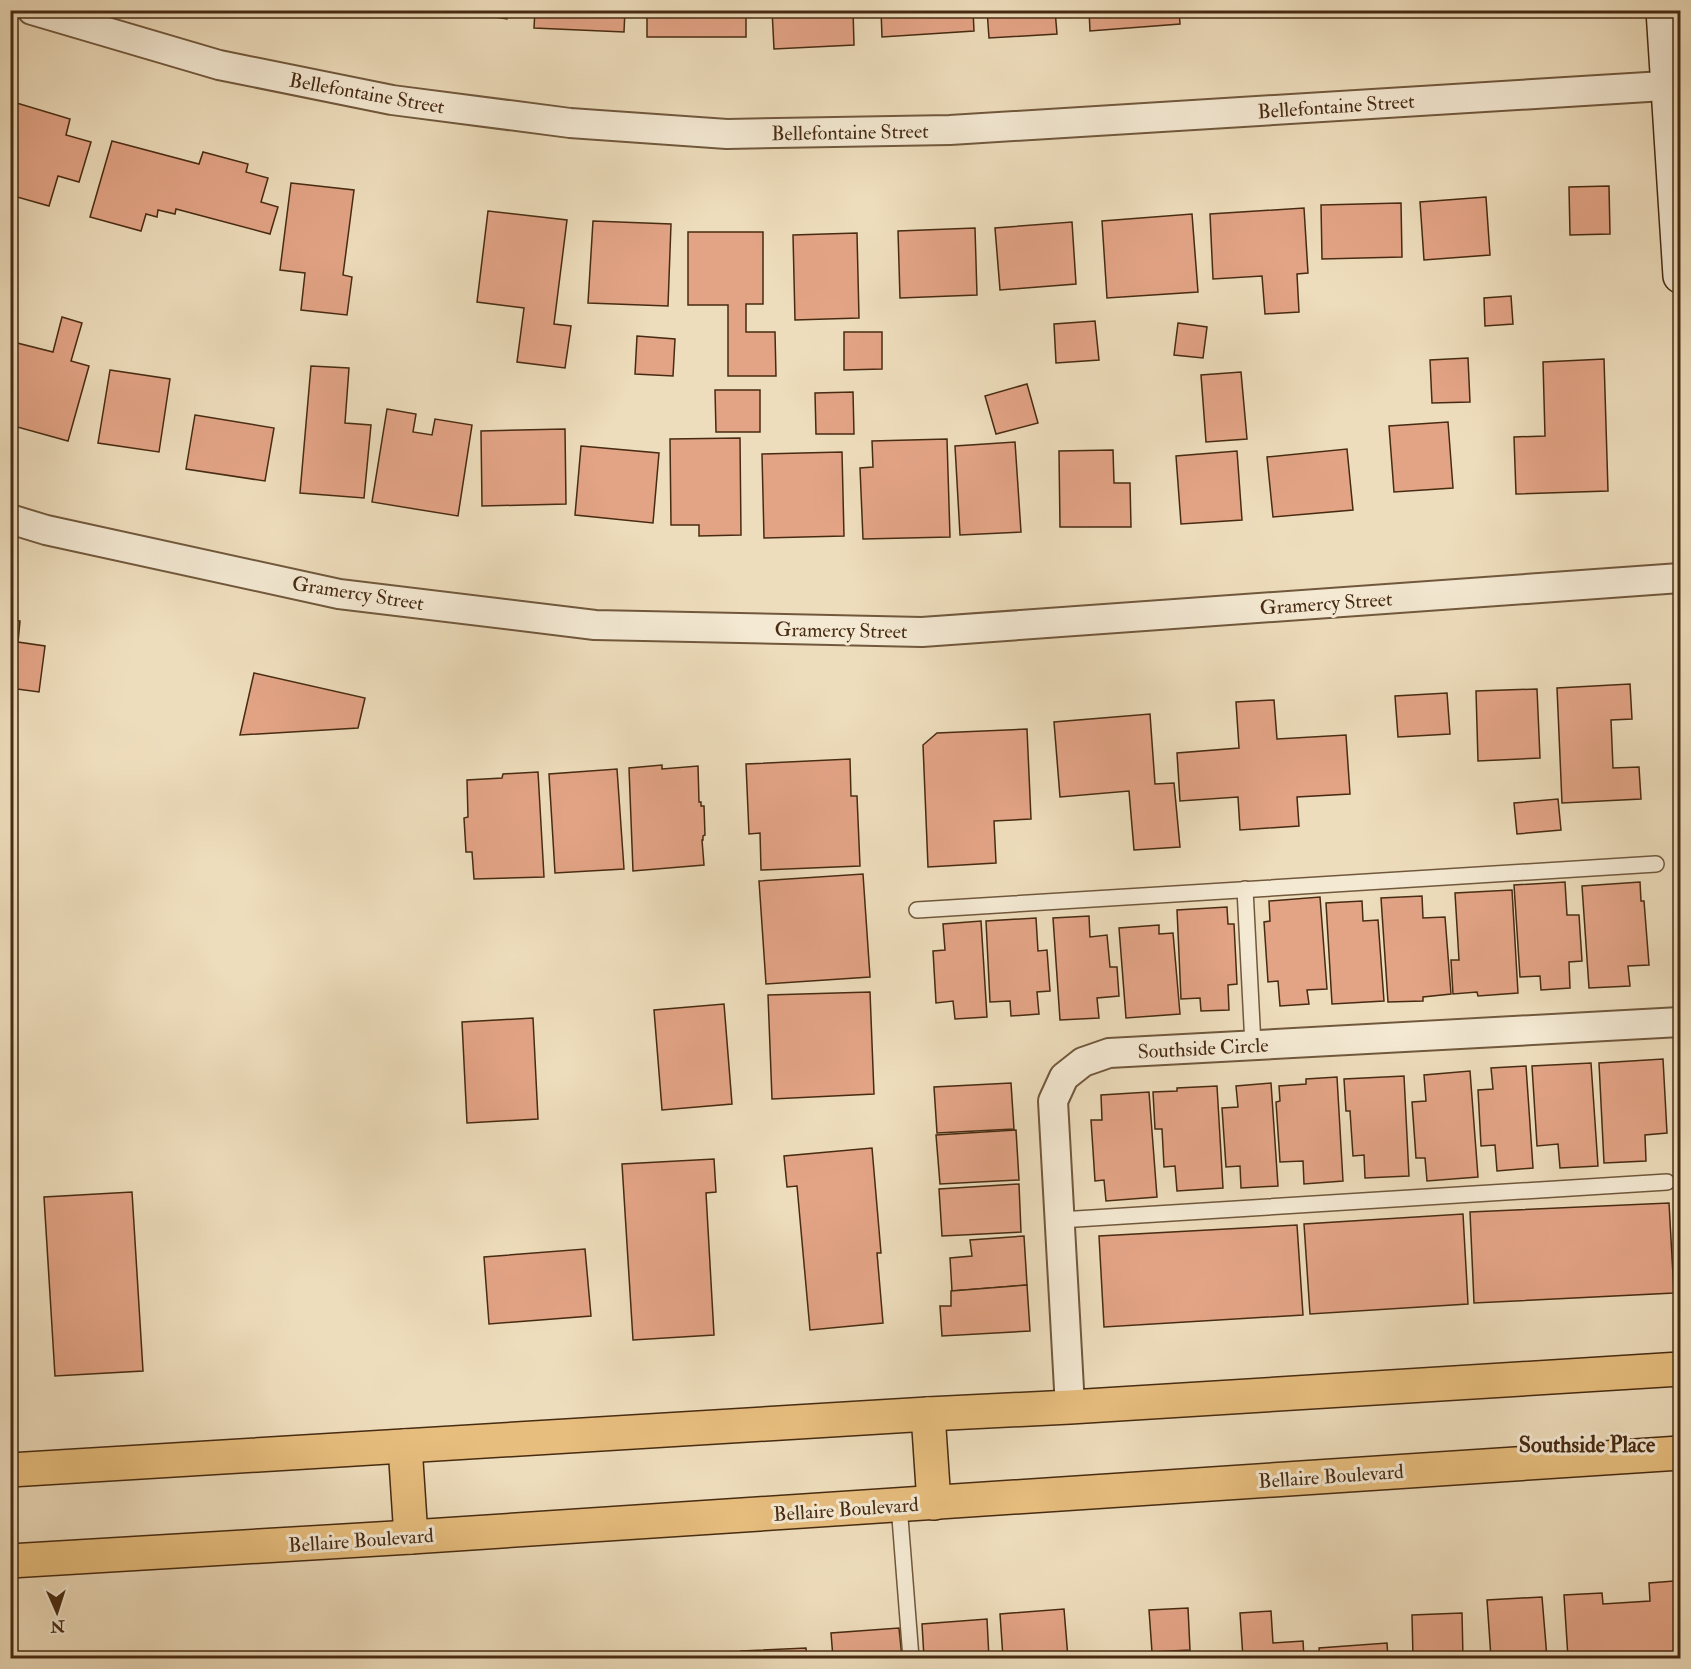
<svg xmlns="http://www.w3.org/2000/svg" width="1691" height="1669" viewBox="0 0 1691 1669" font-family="'IM FELL Double Pica',serif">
  <rect width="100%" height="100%" fill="#eeddbc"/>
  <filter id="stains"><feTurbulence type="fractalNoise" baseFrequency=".00333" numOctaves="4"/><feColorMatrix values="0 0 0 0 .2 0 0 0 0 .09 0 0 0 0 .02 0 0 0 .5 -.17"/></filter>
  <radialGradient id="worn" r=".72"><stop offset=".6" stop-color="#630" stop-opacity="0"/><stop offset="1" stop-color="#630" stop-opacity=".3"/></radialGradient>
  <g fill="#e3a486" stroke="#472b12" stroke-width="1.5">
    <polygon points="449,10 508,10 507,19"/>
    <polygon points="535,10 625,10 624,32 534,28"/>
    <rect x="647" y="10" width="99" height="27"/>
    <polygon points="772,10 853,10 854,45 774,49"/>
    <polygon points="881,10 973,10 974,31 882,37"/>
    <polygon points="987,10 1055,10 1057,34 989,38"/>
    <polygon points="1089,10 1179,10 1180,24 1090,31"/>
    <polygon points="10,101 70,119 66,135 91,142 79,182 58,176 49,206 10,195"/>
    <polygon points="112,141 199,164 203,152 248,164 246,172 268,178 261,202 278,207 270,234 176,209 175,214 158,210 157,217 146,214 141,231 90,217"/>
    <polygon points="291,183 354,190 343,275 352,277 347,315 301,310 305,273 280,270"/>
    <polygon points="1609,186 1610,234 1570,235 1569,187"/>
    <polygon points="1486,197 1490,255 1424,260 1420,202"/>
    <polygon points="1401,203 1402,257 1322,259 1321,205"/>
    <polygon points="1304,208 1308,273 1297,274 1299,312 1265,314 1262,276 1213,279 1210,214"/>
    <polygon points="488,211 567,220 554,324 571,326 565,368 517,362 524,308 477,302"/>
    <polygon points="1192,214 1198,292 1107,298 1102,221"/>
    <polygon points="593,221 671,224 668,306 588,303"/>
    <polygon points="1072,222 1076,284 1000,290 995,228"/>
    <polygon points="975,228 977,295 900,298 898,231"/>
    <polygon points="688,232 763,232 763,304 746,304 746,332 775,332 776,376 728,376 728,305 688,305"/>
    <polygon points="857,233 859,318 795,320 793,235"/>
    <polygon points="1511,296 1513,324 1485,326 1484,298"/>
    <polygon points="62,317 82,323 71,361 89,366 68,441 10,425 10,368 17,343 53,352"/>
    <polygon points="1095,321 1099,360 1056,363 1054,324"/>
    <polygon points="1178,323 1207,327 1203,358 1174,355"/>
    <polygon points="844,332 882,332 882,369 844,370"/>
    <polygon points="637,336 675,339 673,376 635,374"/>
    <polygon points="1468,358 1470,402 1432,403 1430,360"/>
    <polygon points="1604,359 1608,491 1516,494 1514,437 1545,436 1543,362"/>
    <polygon points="311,366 349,368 345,423 371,425 364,498 300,493"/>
    <polygon points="110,370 170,379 159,452 98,443"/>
    <polygon points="1241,372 1247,439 1206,442 1201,375"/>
    <polygon points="1027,384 1038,423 996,434 985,396"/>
    <polygon points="715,390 760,390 760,432 716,432"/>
    <polygon points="853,392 854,434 816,434 815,393"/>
    <polygon points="387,409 416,414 413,432 432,435 435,419 472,425 458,516 372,502"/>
    <polygon points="195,415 274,428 265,481 186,469"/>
    <polygon points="1448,422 1453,488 1394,492 1389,426"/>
    <polygon points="565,429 566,504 482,506 481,431"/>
    <polygon points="740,438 741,535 699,536 699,525 671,525 670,439"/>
    <polygon points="947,439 950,537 863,539 860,468 873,467 872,441"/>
    <polygon points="1015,442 1021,532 960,535 955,446"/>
    <polygon points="581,446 659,453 653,523 575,515"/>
    <polygon points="1347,449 1353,510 1273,517 1267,457"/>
    <polygon points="1113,450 1114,483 1130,483 1131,527 1060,527 1059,451"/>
    <polygon points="1237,451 1242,520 1181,524 1176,456"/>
    <polygon points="842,452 844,536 764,538 762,454"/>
    <polygon points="10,619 20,621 18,642 45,646 39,692 10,688"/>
    <polygon points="254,673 365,698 358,728 240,735"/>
    <polygon points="1630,684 1632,719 1611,720 1613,768 1639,767 1641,799 1562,803 1557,688"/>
    <polygon points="1537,689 1540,758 1478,761 1476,691"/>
    <polygon points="1447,693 1450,734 1398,737 1395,696"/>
    <polygon points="1274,700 1277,739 1346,735 1350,794 1297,797 1299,826 1240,830 1238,797 1180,801 1177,753 1239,748 1236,702"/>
    <polygon points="1150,714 1155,784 1174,783 1180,847 1134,850 1129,791 1060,797 1054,722"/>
    <polygon points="1027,729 1031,819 994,821 996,863 928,867 923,745 937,733"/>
    <polygon points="850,759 851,796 857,796 860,866 761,870 760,833 749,834 746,764"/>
    <polygon points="662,765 662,769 698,766 699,802 701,802 701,806 704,806 705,835 703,836 703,840 702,840 704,865 633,871 629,768"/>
    <polygon points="617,769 624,869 555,873 549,774"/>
    <polygon points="538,772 544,877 474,879 472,852 466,852 464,818 468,817 467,780 502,778 503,774"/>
    <polygon points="1558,799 1561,830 1517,834 1514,803"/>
    <polygon points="863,874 870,977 766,984 759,881"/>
    <polygon points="1565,882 1567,915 1579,915 1582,961 1569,962 1570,988 1541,990 1540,976 1520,977 1514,885"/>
    <polygon points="1640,882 1641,901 1644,901 1649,965 1628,966 1630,986 1589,988 1582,886"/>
    <polygon points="1512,890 1518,993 1478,996 1477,992 1453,994 1451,960 1459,960 1455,893"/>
    <polygon points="1422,896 1423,918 1445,917 1451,994 1423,997 1423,1001 1388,1002 1381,898"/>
    <polygon points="1320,897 1327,989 1307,990 1309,1004 1280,1006 1278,981 1268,982 1264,922 1270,921 1269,901"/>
    <polygon points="1362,901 1363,921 1378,920 1384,1001 1332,1004 1326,903"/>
    <polygon points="1227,907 1228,924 1234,924 1237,984 1228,985 1229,1010 1201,1011 1200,998 1181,999 1177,910"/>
    <polygon points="1089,916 1090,937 1107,935 1110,967 1117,967 1119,996 1097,998 1099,1018 1060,1020 1053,918"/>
    <polygon points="1036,918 1038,951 1047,950 1050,991 1037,992 1039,1014 1011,1016 1010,1001 990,1002 986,921"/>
    <polygon points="981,921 987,1017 955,1019 953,1001 936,1003 933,951 945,950 943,924"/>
    <polygon points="1159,925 1159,934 1173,933 1180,1014 1126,1018 1119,928"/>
    <polygon points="870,992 874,1094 772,1099 768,995"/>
    <polygon points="724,1004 732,1104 662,1110 654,1010"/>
    <polygon points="533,1018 538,1119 467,1123 462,1022"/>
    <polygon points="1663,1059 1667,1133 1645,1135 1646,1161 1604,1163 1599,1063"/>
    <polygon points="1591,1063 1598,1166 1560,1168 1558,1144 1537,1146 1532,1066"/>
    <polygon points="1526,1066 1533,1168 1497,1171 1495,1145 1481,1146 1478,1090 1493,1089 1491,1068"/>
    <polygon points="1470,1071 1478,1177 1427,1181 1425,1158 1416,1158 1412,1102 1426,1101 1424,1075"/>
    <polygon points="1404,1076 1409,1176 1365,1178 1364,1155 1353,1156 1350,1111 1346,1111 1344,1079"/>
    <polygon points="1337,1077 1343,1181 1304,1184 1303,1161 1280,1162 1276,1102 1280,1101 1279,1086 1306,1084 1306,1079"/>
    <polygon points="1011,1083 1014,1129 937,1133 934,1087"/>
    <polygon points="1271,1083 1278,1186 1241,1188 1240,1166 1226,1167 1222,1108 1238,1107 1236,1086"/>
    <polygon points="1217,1086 1223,1188 1177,1191 1175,1166 1164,1167 1162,1129 1155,1129 1153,1092 1177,1091 1177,1088"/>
    <polygon points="1149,1092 1157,1197 1106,1201 1104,1180 1095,1181 1091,1120 1102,1120 1101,1095"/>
    <polygon points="1016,1130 1019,1180 940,1184 936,1135"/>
    <polygon points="872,1148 881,1253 877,1253 883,1323 810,1330 797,1186 787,1187 784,1156"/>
    <polygon points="714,1159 716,1192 706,1193 714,1335 633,1340 622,1164"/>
    <polygon points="1019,1184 1021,1232 942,1236 939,1189"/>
    <polygon points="132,1192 143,1371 55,1376 44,1197"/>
    <polygon points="1669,1203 1674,1293 1474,1303 1470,1212"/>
    <polygon points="1463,1214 1468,1304 1310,1314 1304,1224"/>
    <polygon points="1297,1225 1303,1315 1104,1327 1099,1236"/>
    <polygon points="1024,1236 1027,1285 952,1291 950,1258 972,1256 970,1240"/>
    <polygon points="585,1249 591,1316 489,1324 484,1257"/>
    <polygon points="1027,1285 1030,1331 942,1336 940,1306 951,1306 951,1291"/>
    <polygon points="1674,1581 1676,1605 1680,1605 1680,1658 1568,1658 1564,1595 1602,1593 1603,1604 1650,1601 1649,1583"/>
    <polygon points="1542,1597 1547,1658 1491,1658 1487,1600"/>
    <polygon points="1188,1608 1190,1650 1152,1652 1149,1610"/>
    <polygon points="1064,1609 1068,1658 1003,1658 1000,1614"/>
    <polygon points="1271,1611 1273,1643 1303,1641 1304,1658 1243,1658 1240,1613"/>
    <polygon points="1462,1613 1463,1658 1413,1658 1412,1615"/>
    <polygon points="987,1619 989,1658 924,1658 922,1624"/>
    <polygon points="899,1628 902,1658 833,1658 831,1633"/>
    <polygon points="1387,1643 1388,1658 1320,1658 1319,1648"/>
    <polygon points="806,1648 807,1658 741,1658 741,1651"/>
  </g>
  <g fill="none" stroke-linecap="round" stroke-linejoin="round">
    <g stroke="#71583c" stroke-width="18">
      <g id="lane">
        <polyline points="1245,889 1253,1045"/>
        <polyline points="917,910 1656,864"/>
        <polyline points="1060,1220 1667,1182"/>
        <polyline points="899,1505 911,1658"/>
      </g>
    </g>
    <g stroke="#71583c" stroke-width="32">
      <g id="street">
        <polyline points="32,10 219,65 392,100 570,123 727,134 950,130 1680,85"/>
        <polyline points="10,519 46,530 339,594 595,625 922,632 1680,578"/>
        <polyline points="1070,1407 1053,1101 1064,1077 1083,1062 1109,1053 1680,1022"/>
      </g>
    </g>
    <g stroke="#472b12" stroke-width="36">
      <polyline id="secondary" points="1663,10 1680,276"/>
    </g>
    <g stroke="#472b12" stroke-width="36">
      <g id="primary">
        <polyline points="928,1414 934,1503"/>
        <polyline points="405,1446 411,1537"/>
        <polyline points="10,1470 928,1414 1070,1407 1680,1369"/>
        <polyline points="10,1561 411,1537 1680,1453"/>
      </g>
    </g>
    <use href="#lane" stroke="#f4e9d3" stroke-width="15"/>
    <use href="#street" stroke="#f4e9d3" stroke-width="28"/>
    <use href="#secondary" stroke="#f4e9d3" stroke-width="33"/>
    <use href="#primary" stroke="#e7be7e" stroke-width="33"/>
  </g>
  <g text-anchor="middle" stroke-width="6" stroke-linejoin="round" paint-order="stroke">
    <g font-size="20" fill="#472b12" stroke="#f4e9d3">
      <text transform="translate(367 93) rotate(10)" y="7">Bellefontaine Street</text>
      <text transform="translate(1336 106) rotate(-4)" y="7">Bellefontaine Street</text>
      <text transform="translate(850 132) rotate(-1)" y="7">Bellefontaine Street</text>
      <text transform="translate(358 593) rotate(9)" y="7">Gramercy Street</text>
      <text transform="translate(1326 603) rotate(-4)" y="7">Gramercy Street</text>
      <text transform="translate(841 630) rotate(1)" y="7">Gramercy Street</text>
      <text transform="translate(1203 1048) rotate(-3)" y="7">Southside Circle</text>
      <text transform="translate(1331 1476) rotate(-4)" y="7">Bellaire Boulevard</text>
      <text transform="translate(846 1509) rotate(-4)" y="7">Bellaire Boulevard</text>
      <text transform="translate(361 1540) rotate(-4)" y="7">Bellaire Boulevard</text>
    </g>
    <g font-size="22" font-weight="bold" fill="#472b12" stroke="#f4e9d3">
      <text x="1587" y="1452">Southside Place</text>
    </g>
  </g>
  <rect width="1691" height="1669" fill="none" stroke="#eeddbc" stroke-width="36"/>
  <rect x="12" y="12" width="1667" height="1645" fill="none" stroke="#472b12" stroke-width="3"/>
  <rect x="18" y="18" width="1655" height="1633" fill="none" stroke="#472b12" stroke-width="1.5"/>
  <g transform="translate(57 1612) rotate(177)" stroke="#f4e9d3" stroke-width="4.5" paint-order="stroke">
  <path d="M0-4.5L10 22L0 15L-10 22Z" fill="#472b12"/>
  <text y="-9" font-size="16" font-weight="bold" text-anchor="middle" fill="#472b12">N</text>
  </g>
  <rect width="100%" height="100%" filter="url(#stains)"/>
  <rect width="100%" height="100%" fill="url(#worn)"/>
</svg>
